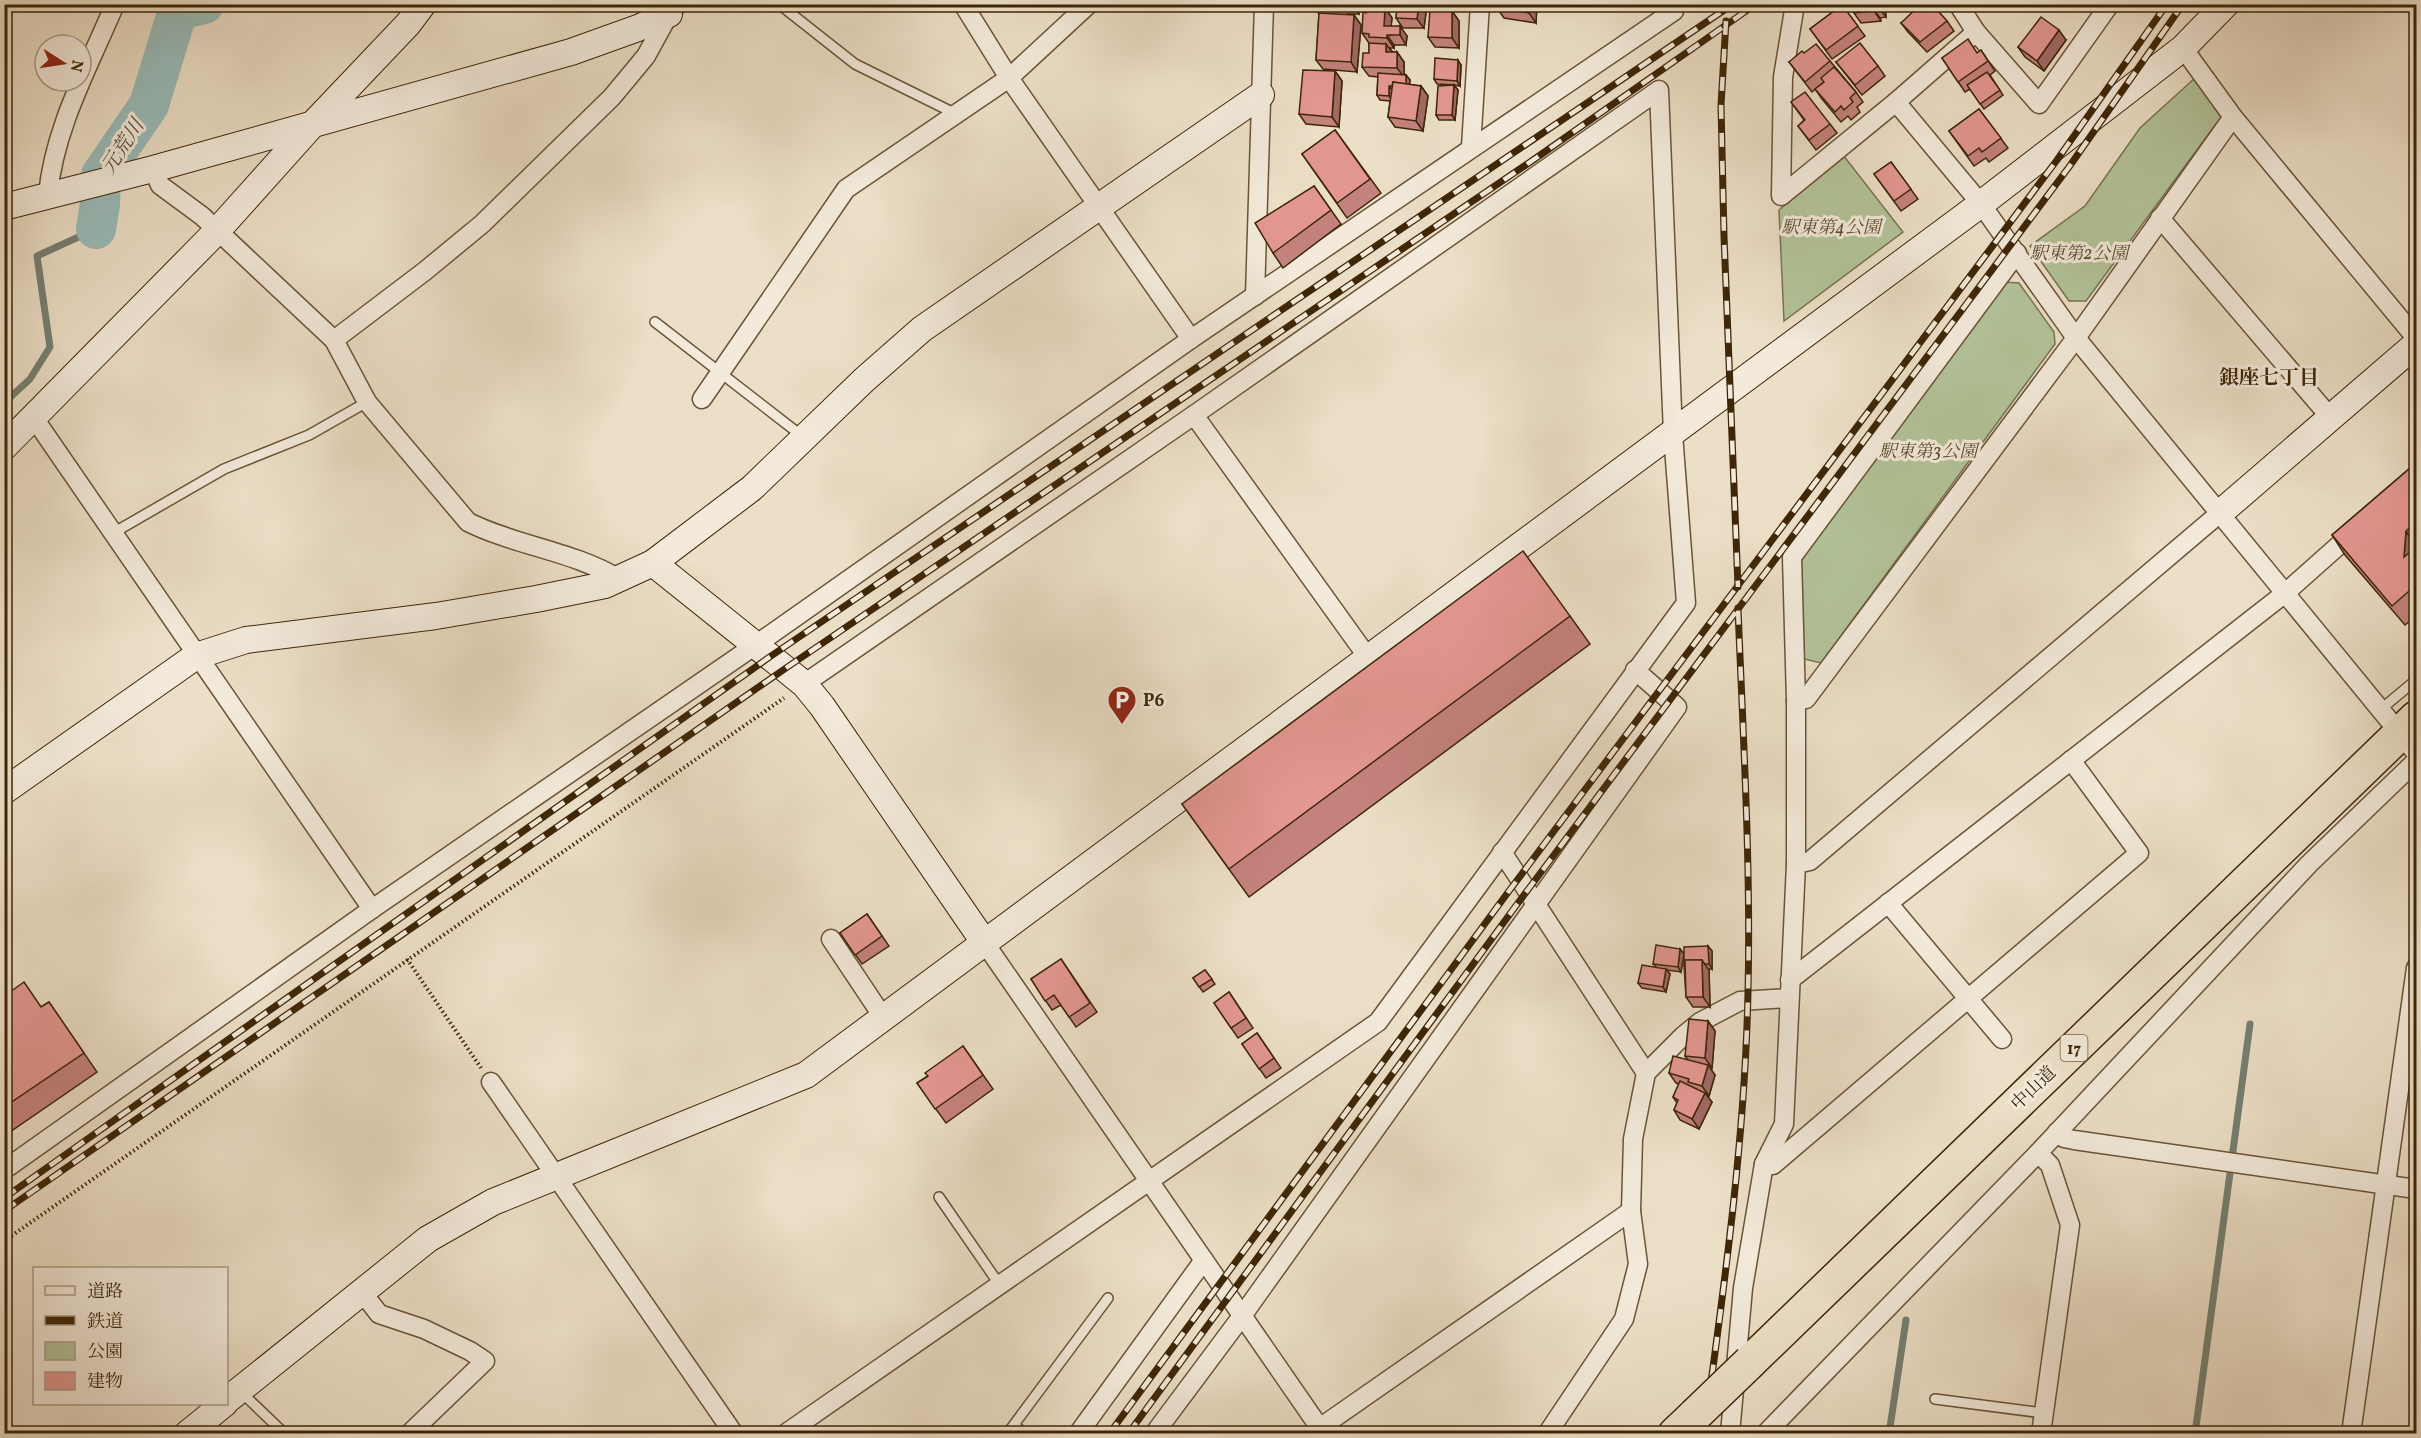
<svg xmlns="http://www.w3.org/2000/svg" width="2421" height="1438" viewBox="0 0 2421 1438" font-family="Vollkorn,'Noto Serif JP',serif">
  <rect width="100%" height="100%" fill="#ecdfc7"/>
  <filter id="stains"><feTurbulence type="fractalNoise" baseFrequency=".00333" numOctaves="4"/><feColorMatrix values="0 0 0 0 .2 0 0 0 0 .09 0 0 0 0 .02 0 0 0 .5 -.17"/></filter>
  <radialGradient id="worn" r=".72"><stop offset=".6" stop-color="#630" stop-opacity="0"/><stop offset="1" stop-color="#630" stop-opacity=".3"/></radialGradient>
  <g fill="#b3c399" stroke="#787450" stroke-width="1.5">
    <polygon points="2196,77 2224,113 2086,301 2069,301 2030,246 2085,206 2140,128"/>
    <polygon points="1843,155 1903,232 1784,321 1779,210"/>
    <polygon points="2004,282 2019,283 2054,332 2055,344 1821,663 1804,659 1801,558"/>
  </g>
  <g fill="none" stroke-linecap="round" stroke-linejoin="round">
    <g stroke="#758072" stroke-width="7">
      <polyline points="4,403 30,379 50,347 37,256 96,229"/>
      <polyline points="1889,1434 1906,1320"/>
      <polyline points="2195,1434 2250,1024"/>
    </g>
    <polyline stroke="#99bcba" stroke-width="40" points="96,229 100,204 101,175 149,105 178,10 204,4"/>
    <g stroke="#6a5437" stroke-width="12">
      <g id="lane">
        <polyline points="779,4 855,64 956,114"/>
        <polyline points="655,322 802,436"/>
        <polyline points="113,533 224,469 309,435 367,402"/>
        <polyline points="2380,710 2416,680"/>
        <polyline points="939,1197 999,1284"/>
        <polyline points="241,1392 285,1434"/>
        <polyline points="1935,1399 2043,1413"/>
        <polyline points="1014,1425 1025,1434"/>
        <polyline points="1007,1434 1108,1298"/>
      </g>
    </g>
    <g stroke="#6a5437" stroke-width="21">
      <g id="street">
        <polyline points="963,4 1009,78 1191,339"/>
        <polyline points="1795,4 1783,77 1781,196 1896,102 1976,32"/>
        <polyline points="1958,4 1976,32 2039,104 2110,4"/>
        <polyline points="2183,48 2233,117 2416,338"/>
        <polyline points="1896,102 1981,204 2076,338 2416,753"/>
        <polyline points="1471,147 1480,4"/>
        <path d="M153,169L160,185L202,216L334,340L367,402L468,522C516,546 573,551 619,579"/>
        <path d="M48,195C54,128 89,66 115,4"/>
        <polyline points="2160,218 2330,417"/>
        <polyline points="1255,296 1264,4"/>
        <polyline points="334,340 425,271 482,224 612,97 646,56 669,14 678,4"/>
        <polyline points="702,399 846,189 1009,78 1089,4"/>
        <polyline points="1194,415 1369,659"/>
        <polyline points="34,418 372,909"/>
        <polyline points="1796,701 1806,699 2076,338 2233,117"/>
        <polyline points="1502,852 1646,1073"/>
        <polyline points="1796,864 1796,701 1792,557 2017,253"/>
        <polyline points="1888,903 2002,1039"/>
        <polyline points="831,939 883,1017"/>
        <polyline points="984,942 1324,1434"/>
        <polyline points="1790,980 2284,594 2356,530"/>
        <polyline points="491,1082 734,1434"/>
        <polyline points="2057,1132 2064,1138 2074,1140 2416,1189"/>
        <polyline points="2038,1153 2050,1165 2070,1225 2041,1434"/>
        <polyline points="1764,1164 1773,1165 2139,853 2071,760"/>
        <polyline points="4,1170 372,909 757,644 1191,339 1674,11 1675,4"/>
        <polyline points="362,1292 379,1314 424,1329 470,1351 485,1361 409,1434"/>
        <polyline points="785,1434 1378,1022 1686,603 1673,434 1659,90 1194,415 804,684"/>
        <polyline points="1078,1434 1204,1260"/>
        <polyline points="1154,1434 1242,1316 1677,707 1635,670"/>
        <polyline points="1311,1434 1631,1211"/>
        <polyline points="1547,1434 1624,1319 1638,1264 1631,1211 1633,1139 1646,1073 1683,1036 1700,1022 1740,1001 1789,998"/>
        <polyline points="1730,1434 1743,1288 1764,1164 1784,1124 1796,864 1810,861 2220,513"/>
        <polyline points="1765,1434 2038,1153 2309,864 2416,761"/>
        <polyline points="2351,1434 2416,968"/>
      </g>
    </g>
    <g stroke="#3e2607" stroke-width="28">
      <g id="secondary">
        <polyline points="4,207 153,169 571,52 638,28 669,14"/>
        <polyline points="4,447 217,231 312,125 408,24 423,4"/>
        <polyline points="2220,513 2416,344"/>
        <polyline points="653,563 804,684 822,706 984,942"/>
        <polyline points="4,791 196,656 246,640 436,616 536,599 605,585 653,563 752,488 864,380 922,329 1261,95"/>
        <polyline points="226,1401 428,1239 493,1202 806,1075 1981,204 2183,48 2226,4"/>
        <polyline points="187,1434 224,1404"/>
      </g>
    </g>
    <g stroke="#3e2607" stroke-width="36">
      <g id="highway">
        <polyline points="1750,1362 2416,718"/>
        <polyline points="1675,1434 1695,1415"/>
      </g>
    </g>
    <g stroke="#3e2607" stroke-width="4" stroke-dasharray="1.5 3" stroke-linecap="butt">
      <polyline points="407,959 481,1068"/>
      <polyline points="4,1241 784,698"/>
    </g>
    <use href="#lane" stroke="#f3eadb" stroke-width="9"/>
    <use href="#street" stroke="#f3eadb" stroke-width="18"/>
    <use href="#secondary" stroke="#f3eadb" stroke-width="26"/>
    <use href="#highway" stroke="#ecdfc7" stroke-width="33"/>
    <g stroke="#3e2607" stroke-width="7">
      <g id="rail">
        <polyline points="1726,21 1721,105 1724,236 1738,587"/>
        <polyline points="4,1198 771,656 1733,4"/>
        <polyline points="4,1211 786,668 1536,158 1756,4"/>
        <polyline points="1109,1434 1506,895 2057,160 2167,4"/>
        <polyline points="1128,1434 1518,903 2069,167 2183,4"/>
        <path d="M1704,1434C1724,1287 1745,1140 1748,992C1751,864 1743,736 1738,608"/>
      </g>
    </g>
    <use href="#rail" stroke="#f3eadb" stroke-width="4.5" stroke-dasharray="14" stroke-linecap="butt"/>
    <g stroke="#3e2607" stroke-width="36" stroke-linecap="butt">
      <polyline id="highway-bridge" points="1695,1415 1750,1362"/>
    </g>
    <use href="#highway-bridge" stroke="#ecdfc7" stroke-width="33"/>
  </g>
  <g fill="#c4827e" stroke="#3e2607" stroke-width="1.5">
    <polygon points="1312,4 1360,4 1359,14 1346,14 1354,15 1361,25 1357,72 1323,69 1316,60 1319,14"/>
    <polygon points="1427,4 1424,28 1403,28 1396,18 1397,11 1388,12 1392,18 1391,26 1407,36 1406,45 1394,45 1394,48 1389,48 1393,52 1397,52 1404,62 1404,74 1406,75 1410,80 1409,85 1421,86 1428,96 1423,131 1395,127 1388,117 1390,101 1380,100 1377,95 1378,77 1369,76 1362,67 1369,53 1369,43 1362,33 1366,13 1371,7"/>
    <polygon points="1497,4 1537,4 1536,23 1504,18 1497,8"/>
    <polygon points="1853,4 1889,4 1889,7 1885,7 1886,17 1880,18 1881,21 1861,23 1854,13"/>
    <polygon points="1842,5 1865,36 1832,59 1810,29"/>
    <polygon points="1452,11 1459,21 1459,48 1435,47 1428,37"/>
    <polygon points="1947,21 1954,31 1927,52 1908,32 1901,23"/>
    <polygon points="2066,40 2044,71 2025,57 2018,47"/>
    <polygon points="1981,50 1995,71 1990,75 2003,95 1984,109 1970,89 1965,92 1942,58 1977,53"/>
    <polygon points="1830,61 1856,92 1863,102 1857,107 1860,112 1851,120 1848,116 1841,122 1822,99 1815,89 1824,82 1812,92 1789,62"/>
    <polygon points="1836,62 1878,66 1885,76 1862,95"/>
    <polygon points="1461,65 1460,86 1454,85 1458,90 1455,120 1439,120 1436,115 1454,85 1437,84 1434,79"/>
    <polygon points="1335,71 1342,81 1339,127 1306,124 1299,114"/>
    <polygon points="1791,102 1830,124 1837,133 1816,150 1798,126 1804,120"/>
    <polygon points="1979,109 2008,148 1989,162 1986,158 1974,166 1949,131"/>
    <polygon points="1335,130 1381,193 1347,218 1302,154"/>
    <polygon points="1891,162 1918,199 1901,211 1874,174"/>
    <polygon points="1314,186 1341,224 1283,268 1273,253"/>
    <polygon points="2416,463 2416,616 2405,625 2345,555 2332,535"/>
    <polygon points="1570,616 1590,644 1249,897 1182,804"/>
    <polygon points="867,914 889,946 862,964 840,933"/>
    <polygon points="1708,946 1712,951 1712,969 1709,969 1710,1007 1693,1007 1686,997 1684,965"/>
    <polygon points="1680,949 1684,954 1681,972 1667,970 1670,974 1666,992 1642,988 1638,983 1656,967 1653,964"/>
    <polygon points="1061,959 1097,1012 1076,1027 1061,1005 1052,1010 1031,979"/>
    <polygon points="1205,970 1215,984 1203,992 1193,978"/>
    <polygon points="4,984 10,992 41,1007 49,1002 97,1072 4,1136"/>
    <polygon points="1229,992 1253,1028 1238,1038 1214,1003"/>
    <polygon points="1708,1021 1715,1031 1712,1068 1709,1068 1715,1075 1709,1096 1707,1096 1712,1102 1699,1129 1680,1120 1674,1110 1677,1103 1673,1097 1679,1084 1676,1083 1669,1073 1688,1060 1685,1056"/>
    <polygon points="1257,1033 1281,1068 1266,1078 1242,1044"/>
    <polygon points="963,1046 993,1089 946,1123 917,1083 928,1076"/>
  </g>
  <g fill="#a06a66" stroke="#3e2607" stroke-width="1.5">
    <polygon points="1352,4 1360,4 1359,14"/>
    <polygon points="1393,4 1397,4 1397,11 1393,6"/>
    <polygon points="1419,4 1427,4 1424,28 1417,19"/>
    <polygon points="1530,4 1537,4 1536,23 1529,13"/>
    <polygon points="1879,4 1883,4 1885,7 1886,17 1879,8"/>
    <polygon points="1385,8 1392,18 1390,35 1384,26"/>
    <polygon points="1873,8 1880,18 1881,21 1874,11"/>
    <polygon points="1452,11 1459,21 1459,48 1452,38"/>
    <polygon points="1354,15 1361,25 1357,72 1351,62"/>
    <polygon points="1400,26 1407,36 1406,45 1400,35"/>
    <polygon points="2059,30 2066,40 2044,71 2037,61"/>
    <polygon points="1387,35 1394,45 1394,48 1387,38"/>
    <polygon points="1386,44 1393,53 1386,52"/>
    <polygon points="1397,52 1404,62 1404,77 1397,68"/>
    <polygon points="1458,60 1461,65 1460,86 1457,81"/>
    <polygon points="1335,71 1342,81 1339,127 1332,117"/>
    <polygon points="1406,75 1410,80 1409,92 1405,87"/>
    <polygon points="1454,85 1458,90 1455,120 1452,115"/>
    <polygon points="1389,86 1393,91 1392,101 1389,96"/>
    <polygon points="1421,86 1428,96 1423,131 1416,121"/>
    <polygon points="2406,531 2416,546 2416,574 2404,557"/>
    <polygon points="1708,946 1712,951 1712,969 1709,964"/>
    <polygon points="1680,949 1684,954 1681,972 1678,967"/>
    <polygon points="1702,960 1709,970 1710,1007 1703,997"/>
    <polygon points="1666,969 1670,974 1666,992 1663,987"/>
    <polygon points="1708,1021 1715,1031 1712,1068 1705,1058"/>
    <polygon points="1708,1065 1715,1075 1709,1096 1702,1086"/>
    <polygon points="1705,1093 1712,1102 1699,1129 1692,1119"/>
  </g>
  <g fill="#e49792" stroke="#3e2607" stroke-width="1.5">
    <polygon points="1371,4 1393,4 1393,6 1375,7 1371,7"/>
    <polygon points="1397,4 1419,4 1417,19 1396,18"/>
    <polygon points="1497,4 1530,4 1529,13 1497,8"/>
    <polygon points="1853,4 1879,4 1879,8 1873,8 1874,11 1854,13"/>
    <polygon points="1921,4 1932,4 1947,21 1920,42 1901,23"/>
    <polygon points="1842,5 1858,26 1826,50 1810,29"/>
    <polygon points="1366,7 1385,8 1384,26 1400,26 1400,35 1387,35 1387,38 1369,37 1369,34 1362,33 1363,12 1366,13"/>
    <polygon points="1430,10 1452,11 1452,38 1428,37"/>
    <polygon points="1319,13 1354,15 1351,62 1316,60"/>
    <polygon points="2041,17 2059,30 2037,61 2018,47"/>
    <polygon points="1968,39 1977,53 1981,50 1988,61 1958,82 1942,58"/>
    <polygon points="1369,43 1386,44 1386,52 1397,52 1397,68 1362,67 1363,53 1369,53"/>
    <polygon points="1860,43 1878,66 1855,85 1836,62"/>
    <polygon points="1816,44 1830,61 1805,82 1789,62 1802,51 1804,53"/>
    <polygon points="1435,58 1458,60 1457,81 1434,79"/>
    <polygon points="1834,67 1856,92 1850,98 1853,102 1844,110 1841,106 1835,112 1815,89 1824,82 1821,78"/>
    <polygon points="1303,70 1335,71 1332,117 1299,114"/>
    <polygon points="1987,72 2000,90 1980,104 1967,85"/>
    <polygon points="1378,73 1406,75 1406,84 1393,82 1392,86 1389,86 1389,96 1377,95"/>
    <polygon points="1393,82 1421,86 1416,121 1388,117"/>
    <polygon points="1454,85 1452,115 1436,115 1438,86"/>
    <polygon points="1805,92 1830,124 1809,140 1798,126 1805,120 1791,102"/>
    <polygon points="1979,109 2001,138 1982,152 1979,148 1968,156 1949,131"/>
    <polygon points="1335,130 1370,179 1337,203 1302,154"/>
    <polygon points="1891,162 1911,189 1894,201 1874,174"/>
    <polygon points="1314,186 1331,210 1273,253 1255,223"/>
    <polygon points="2416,463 2416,522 2406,531 2404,557 2416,547 2416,585 2392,606 2332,535"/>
    <polygon points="1523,551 1570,616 1229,869 1182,804"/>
    <polygon points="867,914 882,936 855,955 840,933"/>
    <polygon points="1656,945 1680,949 1678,967 1653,964"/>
    <polygon points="1708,946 1709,964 1705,964 1702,960 1685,960 1685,965 1684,965 1684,947"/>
    <polygon points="1061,959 1090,1003 1069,1017 1054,995 1045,1001 1031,979"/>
    <polygon points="1685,960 1702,960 1703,997 1686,997"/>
    <polygon points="1642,965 1666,969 1663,987 1638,983"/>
    <polygon points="1205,970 1212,979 1199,987 1193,978"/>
    <polygon points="24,982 41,1007 49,1002 84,1053 4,1107 4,984 10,992"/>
    <polygon points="1229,992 1246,1018 1231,1028 1214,1003"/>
    <polygon points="1689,1019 1708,1021 1705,1058 1685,1056"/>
    <polygon points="1257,1033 1274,1058 1259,1069 1242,1044"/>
    <polygon points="963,1046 983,1075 935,1109 917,1083 928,1076 925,1073"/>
    <polygon points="1673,1056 1708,1065 1702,1086 1688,1082 1689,1079 1669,1073"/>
    <polygon points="1680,1081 1705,1093 1692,1119 1674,1110 1678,1100 1673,1097"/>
  </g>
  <defs>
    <g id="parking-pin" transform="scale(1.5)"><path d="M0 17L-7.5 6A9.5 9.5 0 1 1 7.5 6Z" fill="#8f2418" stroke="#f3eadb"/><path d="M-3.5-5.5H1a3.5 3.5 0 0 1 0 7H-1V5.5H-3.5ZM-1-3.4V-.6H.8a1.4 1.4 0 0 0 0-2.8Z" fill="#fff"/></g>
  </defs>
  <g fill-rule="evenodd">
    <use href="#parking-pin" x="1122" y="700"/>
  </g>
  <g text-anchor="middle" stroke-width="6" stroke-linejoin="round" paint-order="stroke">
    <rect fill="#f3eadb" stroke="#746147" stroke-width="1.5" x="2060.5" y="1035" width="27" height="26" rx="4.5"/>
    <g font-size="16" font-weight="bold" fill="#3e2607">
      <text x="2074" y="1054">17</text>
    </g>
    <g font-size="18" font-style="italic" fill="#5b4d2c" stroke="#f3eadb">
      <text x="1831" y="233">駅東第4公園</text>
      <text x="2079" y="259">駅東第2公園</text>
      <text x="1928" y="457">駅東第3公園</text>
    </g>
    <g font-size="18" font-weight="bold" fill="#3e2607" stroke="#f3eadb" text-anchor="start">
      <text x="1143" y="706">P6</text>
    </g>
    <g font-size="18" fill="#3e2607" stroke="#f3eadb">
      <text transform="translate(2033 1088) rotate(-44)" y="6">中山道</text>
    </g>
    <g font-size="20" font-style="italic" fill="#554c34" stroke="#f3eadb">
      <text transform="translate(122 146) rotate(-57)" y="7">元荒川</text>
    </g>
    <g font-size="20" font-weight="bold" fill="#3e2607" stroke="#f3eadb">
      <text x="2269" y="384">銀座七丁目</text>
    </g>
  </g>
  <rect width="2421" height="1438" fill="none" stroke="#ecdfc7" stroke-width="24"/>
  <rect x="6" y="6" width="2409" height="1426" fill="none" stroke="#3e2607" stroke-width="3"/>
  <rect x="12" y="12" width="2397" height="1414" fill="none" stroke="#3e2607" stroke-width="1.5"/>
  <rect x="33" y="1267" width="195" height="138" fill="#f3eadb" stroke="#ab9c86" stroke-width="1.5"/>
  <rect x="45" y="1286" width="30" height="9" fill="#f3eadb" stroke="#ab9c86" stroke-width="1.5"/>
  <text x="87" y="1297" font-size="18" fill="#3e2607">道路</text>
  <rect x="45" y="1316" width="30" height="9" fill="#3e2607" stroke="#ab9c86" stroke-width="1.5"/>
  <text x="87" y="1327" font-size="18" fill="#3e2607">鉄道</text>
  <rect x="45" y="1342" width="30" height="18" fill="#b3c399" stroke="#ab9c86" stroke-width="1.5"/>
  <text x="87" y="1357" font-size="18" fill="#3e2607">公園</text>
  <rect x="45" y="1372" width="30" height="18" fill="#e49792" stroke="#ab9c86" stroke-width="1.5"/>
  <text x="87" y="1387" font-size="18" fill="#3e2607">建物</text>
  <g transform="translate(63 63) rotate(102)"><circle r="28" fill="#f3eadb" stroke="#ab9c86" stroke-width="1.5"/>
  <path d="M0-4.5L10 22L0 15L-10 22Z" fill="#8f2418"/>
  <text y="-9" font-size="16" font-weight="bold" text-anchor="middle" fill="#3e2607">N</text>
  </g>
  <rect width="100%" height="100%" filter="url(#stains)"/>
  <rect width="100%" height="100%" fill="url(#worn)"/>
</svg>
